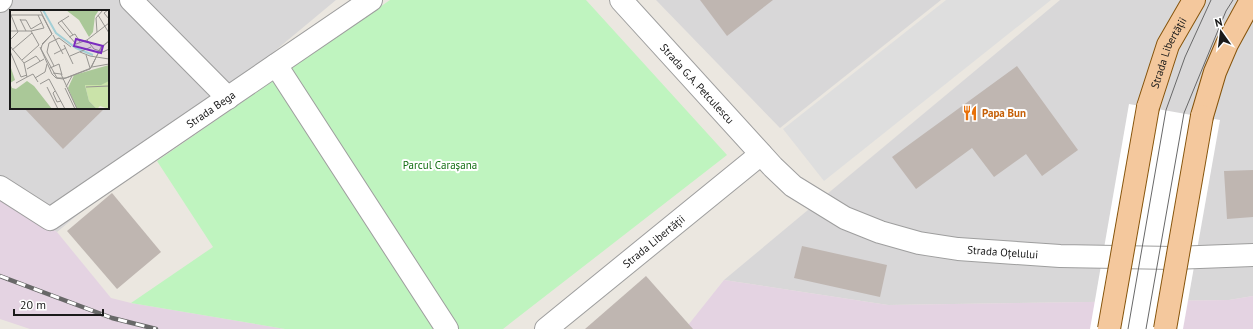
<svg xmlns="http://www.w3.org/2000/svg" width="1253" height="329" viewBox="0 0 1253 329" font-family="'PT Sans',sans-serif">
  <rect width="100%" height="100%" fill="#ebe7e0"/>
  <g fill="#d8d7d8" fill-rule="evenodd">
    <path d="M0,0H336L57,232L0,196ZM11,11H108V108H11Z"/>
    <polygon points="656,0 941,0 780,128"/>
    <polygon points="1060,0 1253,0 1253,296 1229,300 888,305 724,280"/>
  </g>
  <g fill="#e4d3e2">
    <polygon points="0,196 57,232 111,298 131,303 285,329 30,329 0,319"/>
    <polygon points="724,280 888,305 1229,300 1253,296 1253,329 685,329"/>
  </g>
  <polygon fill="#bff4bf" points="390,0 586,0 727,155 503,329 285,329 131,303 213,247 157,161"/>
  <polygon fill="#dedede" points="946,0 1051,0 824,181 783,129"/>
  <polygon fill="#fff" points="1129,104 1220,120 1183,329 1090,329"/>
  <g fill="#bfb6b1">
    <polygon points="700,0 773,0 727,36"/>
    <polygon points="1017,66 1078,150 1042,176 1026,154 994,177 972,148 916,189 892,157"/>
    <polygon points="24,108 105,108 63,149"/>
    <polygon points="1253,170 1253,217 1227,219 1224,171"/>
    <polygon points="112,193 161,252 117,289 67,231"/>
    <polygon points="802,246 887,265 880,297 794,278"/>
    <polygon points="646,276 693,329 585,329"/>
  </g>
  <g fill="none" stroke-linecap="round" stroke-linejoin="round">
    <g stroke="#9e9e9e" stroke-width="24">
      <g id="minor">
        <polyline points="131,0 228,98"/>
        <path id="s1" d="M621,0L773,167L793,186L845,218L880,232L919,243L958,249L1060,256L1173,258L1253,255"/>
        <polyline points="0,1 1,0"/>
        <polyline points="276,65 447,329"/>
        <path id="s2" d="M0,187L50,219L371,0"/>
        <path id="s3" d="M546,329L761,154"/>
      </g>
    </g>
    <g stroke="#86540b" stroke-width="24">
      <g id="major">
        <path id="s4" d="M1148,107L1168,45L1194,0"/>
        <polyline points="1202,116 1215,72 1227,44 1251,0"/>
      </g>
    </g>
    <use href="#minor" stroke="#fff" stroke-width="22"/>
    <use href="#major" stroke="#f4c89d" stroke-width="22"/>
    <g stroke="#686868" stroke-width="1">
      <polyline points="1128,329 1166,110 1185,57 1211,0"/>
      <polyline points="1146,329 1184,113 1226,11 1233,0"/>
    </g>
    <g stroke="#686868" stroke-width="4.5">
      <polyline id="rail" points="0,276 112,318 156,329"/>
    </g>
    <use href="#rail" stroke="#fff" stroke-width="3" stroke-dasharray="9" stroke-linecap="butt"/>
    <g stroke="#86540b" stroke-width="24" stroke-linecap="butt">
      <g id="major-bridge">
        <polyline points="1109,329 1148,107"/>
        <polyline points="1165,329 1202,116"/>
      </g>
    </g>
    <use href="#major-bridge" stroke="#f4c89d" stroke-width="22"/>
  </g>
  <defs>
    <g id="restaurant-bare" transform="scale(1.2)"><path d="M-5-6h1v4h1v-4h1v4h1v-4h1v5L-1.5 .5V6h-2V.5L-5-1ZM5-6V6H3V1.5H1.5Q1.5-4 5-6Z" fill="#e8710a" stroke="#fff" stroke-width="2.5" paint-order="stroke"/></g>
  </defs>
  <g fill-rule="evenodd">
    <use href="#restaurant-bare" x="970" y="113"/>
  </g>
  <g text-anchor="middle" stroke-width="4" stroke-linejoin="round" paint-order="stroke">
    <g font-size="11" fill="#1a1a1a" stroke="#fff">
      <text dy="4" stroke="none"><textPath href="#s4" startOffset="58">Strada Libertății</textPath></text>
      <text dy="4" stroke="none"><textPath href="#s1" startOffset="113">Strada G.A. Petculescu</textPath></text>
      <text dy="4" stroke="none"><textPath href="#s2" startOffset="254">Strada Bega</textPath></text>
      <text dy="4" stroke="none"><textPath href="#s3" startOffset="139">Strada Libertății</textPath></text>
      <text dy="4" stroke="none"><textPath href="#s1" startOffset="477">Strada Oțelului</textPath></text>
    </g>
    <g font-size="11" font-weight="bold" fill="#c56008" stroke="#fff" text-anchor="start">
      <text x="982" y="117">Papa Bun</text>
    </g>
    <g font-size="11" fill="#136e13" stroke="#fff">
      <text x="440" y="169">Parcul Carașana</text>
    </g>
  </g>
  <g transform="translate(10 10)">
    <rect width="99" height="99" fill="#ebe7e0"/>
    <path d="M99,71V99L90,96L87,99L79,91L75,75Z" fill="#cae3a9"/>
    <path d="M56,0H89L85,6L83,22L79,27L69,10ZM0,55L5,70L0,73L2,78L6,79L17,71L24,76L42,99H0ZM99,55V71L91,75H75L79,91L87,99H67L58,78L64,65Z" fill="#aac898"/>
    <path fill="none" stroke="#a3cfd6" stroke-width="2" d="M33,0L46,23L66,38L83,45"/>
    <path fill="none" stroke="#979591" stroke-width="1" d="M30,0L42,24L32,35L31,39L47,68H56L80,59L91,38L99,31M98,0L94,3L99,9M0,5H32L42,24L32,34M88,5L99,23M59,6L48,13L66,34L77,30L99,13M10,9L16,21M10,10H16L21,19L31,13M51,10L63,25M0,21H21L29,35M21,21L34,18L28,5M87,22L86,8L93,0M43,25L53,44M59,27L65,24L70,32M0,30L8,22L1,5M77,30L84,39L93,42L99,39M54,35L63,54M0,36L14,53L17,67L23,64L28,72M30,37L42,64L46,68L53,69L81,58L91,37L99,31M2,40L22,23M0,41L11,67L17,65M70,42L80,46L99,49M44,44L56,38M76,45L80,58M60,46L81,37M12,50L29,35M14,53L26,46L30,51M44,56L37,42L39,33L49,28L61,37M82,57L99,54M40,58L49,54L52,65M17,59L34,49M43,63L51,64L67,99M25,68L35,62L37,54M6,73L17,67M30,74L39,69L55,99M37,77L48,99M56,77L62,66M76,77L99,76M55,78L65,99M45,81L43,83L47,92L51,91"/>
    <path fill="#7b2cbf" fill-opacity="0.15" stroke="#7b2cbf" stroke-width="2" d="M66,29L93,36L91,43L64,36Z"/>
    <rect width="99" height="99" fill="none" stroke="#1a1a1a" stroke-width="2"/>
  </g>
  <g transform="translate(1221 32) rotate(346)" stroke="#ffffff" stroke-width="3" paint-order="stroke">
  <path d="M0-3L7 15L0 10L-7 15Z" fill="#1a1a1a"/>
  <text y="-6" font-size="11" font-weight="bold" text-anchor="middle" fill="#1a1a1a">N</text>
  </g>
  <path d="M14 309v6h89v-6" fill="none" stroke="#1a1a1a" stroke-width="2"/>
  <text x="20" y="309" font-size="12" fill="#1a1a1a" stroke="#ffffff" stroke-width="3" paint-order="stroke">20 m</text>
</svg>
